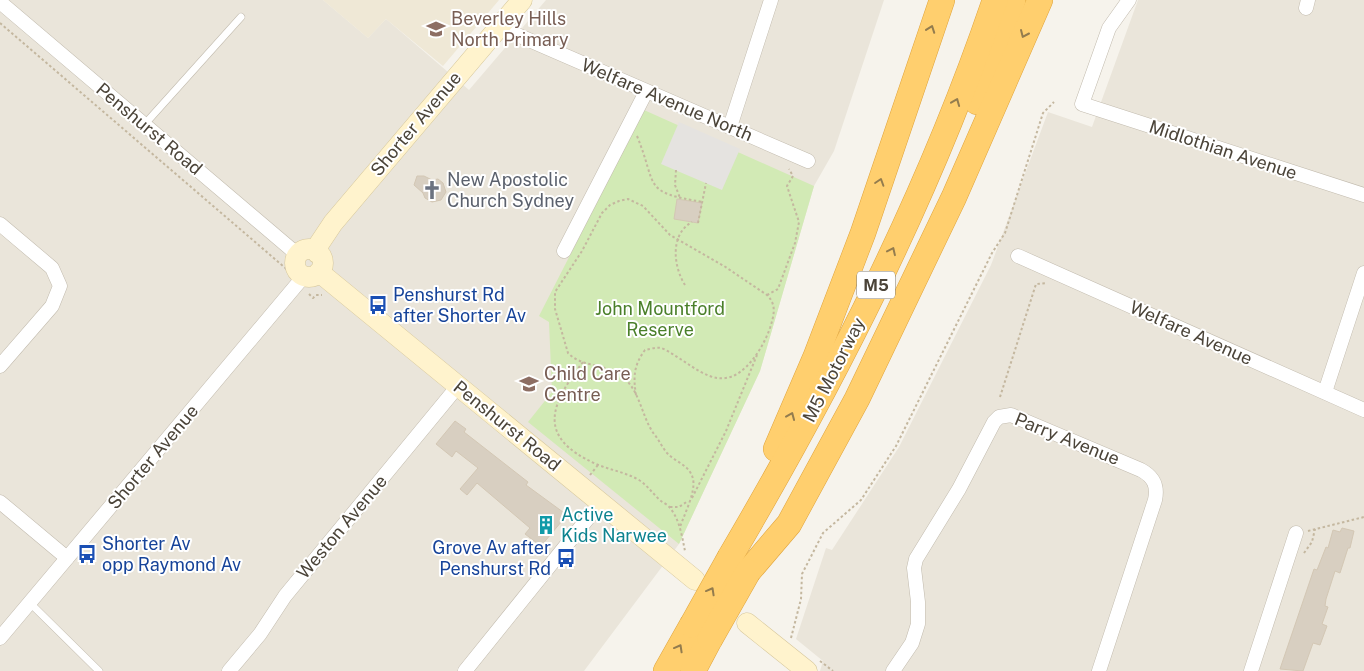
<svg xmlns="http://www.w3.org/2000/svg" width="1364" height="671" viewBox="0 0 1364 671" font-family="'Public Sans',sans-serif">
  <rect width="100%" height="100%" fill="#f6f3ec"/>
  <g fill="#eae5da">
    <polygon points="0,0 323,0 368,38 386,19 469,90 546,0 884,0 834,151 814,186 760,371 679,544 584,671 0,671"/>
    <polygon points="1138,0 1364,0 1364,671 820,671 823,661 796,639 826,548 832,550 899,447 991,265 1048,112 1092,127"/>
  </g>
  <polygon fill="#efe8d6" points="323,0 499,0 443,66 386,19 368,38"/>
  <polygon fill="#d2eab5" points="644,110 814,186 760,371 679,544 528,422 552,392 549,322 539,316"/>
  <polygon fill="#e5e3e0" points="679,122 740,149 722,190 661,164"/>
  <g fill="#d8cfc1" stroke="#d3c7b4">
    <polygon points="417,176 424,176 432,180 438,179 443,183 446,192 441,200 432,202 425,198 423,193 414,185"/>
    <polygon points="677,199 702,203 698,223 674,219"/>
    <polygon points="455,421 466,429 464,432 528,482 526,485 567,515 541,546 525,534 530,528 477,483 467,495 460,489 478,468 456,451 452,457 436,444"/>
    <polygon points="1342,528 1354,531 1350,548 1348,548 1340,573 1335,571 1326,599 1325,606 1328,607 1322,624 1327,626 1320,645 1313,643 1303,671 1280,669 1314,569 1317,570 1326,547 1328,548 1333,530 1340,532"/>
  </g>
  <g fill="none" stroke-linecap="round" stroke-linejoin="round">
    <g stroke="#c2bbae" stroke-width="8">
      <g id="lane">
        <polyline points="144,125 241,17"/>
        <polyline points="30,603 99,671"/>
      </g>
    </g>
    <g stroke="#c2bbae" stroke-width="15">
      <g id="street">
        <polyline points="1129,0 1109,28 1082,104 1364,195"/>
        <polyline points="0,2 298,255"/>
        <polyline points="1306,8 1308,0"/>
        <polyline points="499,27 808,161"/>
        <polyline points="730,127 771,0"/>
        <polyline points="0,224 52,268 60,286 52,306 0,366"/>
        <polyline points="564,251 646,92"/>
        <polyline points="1018,256 1364,410"/>
        <polyline points="1325,392 1364,273"/>
        <polyline points="0,502 67,558"/>
        <polyline points="0,638 304,276"/>
        <polyline points="229,671 260,634 285,596 458,386"/>
        <polyline points="465,671 601,502"/>
        <path d="M893,671L912,643L918,624V602L914,568L916,559L959,489L994,422L999,417L1011,415L1141,470C1154,477 1158,486 1155,500L1099,671"/>
        <polyline points="1251,671 1296,533"/>
      </g>
    </g>
    <g stroke="#d6c79b" stroke-width="21">
      <g id="secondary">
        <circle cx="309" cy="263" r="14"/>
        <polyline points="317,253 319,244 333,223 522,0"/>
        <polyline points="319,272 695,580"/>
        <polyline points="747,623 807,671"/>
      </g>
    </g>
    <g stroke="#e0a43c" stroke-width="26">
      <g id="highway">
        <polyline points="977,102 1013,0"/>
        <polyline points="776,449 816,356 863,233 942,0"/>
        <path d="M730,557C834,380 929,195 995,0"/>
        <polyline points="748,572 789,524 857,399 954,197 1040,0"/>
        <polyline points="666,671 692,625"/>
        <polyline points="693,671 710,639"/>
      </g>
    </g>
    <g stroke="#c4b79f" stroke-width="2" stroke-dasharray="2.5 2.5" stroke-linecap="butt">
      <polyline points="0,23 290,272"/>
      <path d="M637,136C658,187 641,192 703,202"/>
      <polyline points="676,170 675,185 680,198"/>
      <polyline points="698,223 706,183"/>
      <path d="M685,285C673,266 670,234 692,222"/>
      <polyline points="309,294 313,298 316,295 322,295"/>
      <polyline points="767,295 778,289 795,243 799,222 787,186 793,176 789,169"/>
      <path d="M583,362C550,405 536,437 596,464C610,470 625,472 639,480C648,486 653,494 661,501C664,503 668,505 670,508C680,520 682,537 685,551"/>
      <path d="M636,395C633,376 634,365 645,350C650,349 656,347 661,348C665,349 671,353 674,355C699,370 720,392 746,367C757,356 765,342 770,328C774,315 777,305 767,295L724,266L670,235L643,206L628,199L619,201L610,205L602,213L582,251L555,292V309L568,353C581,367 605,364 620,375C640,388 641,416 654,434C659,440 662,447 667,453C675,462 690,465 693,479C696,492 684,515 680,527"/>
      <polyline points="1000,397 1036,284 1047,283"/>
      <polyline points="590,475 598,465"/>
      <polyline points="692,498 726,431 757,355"/>
      <polyline points="670,507 679,507 688,501"/>
      <polyline points="1308,531 1364,517"/>
      <polyline points="1304,553 1312,542 1315,529"/>
      <polyline points="791,638 801,599 802,574 823,533 861,500 896,446 992,253 1005,233 1043,113 1054,102"/>
      <polyline points="820,661 833,671"/>
    </g>
    <use href="#lane" stroke="#fff" stroke-width="7"/>
    <use href="#street" stroke="#fff" stroke-width="14"/>
    <use href="#secondary" stroke="#fff3cd" stroke-width="20"/>
    <use href="#highway" stroke="#ffcf6e" stroke-width="25"/>
    <g stroke="#e0a43c" stroke-width="26" stroke-linecap="butt">
      <g id="highway-bridge">
        <polyline points="692,625 730,557"/>
        <polyline points="710,639 748,572"/>
      </g>
    </g>
    <use href="#highway-bridge" stroke="#ffcf6e" stroke-width="25"/>
  </g>
  <defs><path id="oneway-chevron" d="M-2-3.5L2.5 0L-2 3.5" fill="none" stroke-width="1.6" stroke-linecap="round" stroke-linejoin="round" transform="scale(1.25)"/></defs>
  <g stroke="#937c4e">
    <use href="#oneway-chevron" transform="translate(931 29) rotate(-70)"/>
    <use href="#oneway-chevron" transform="translate(1024 34) rotate(114)"/>
    <use href="#oneway-chevron" transform="translate(956 102) rotate(-68)"/>
    <use href="#oneway-chevron" transform="translate(880 182) rotate(-72)"/>
    <use href="#oneway-chevron" transform="translate(892 251) rotate(-65)"/>
    <use href="#oneway-chevron" transform="translate(791 416) rotate(-67)"/>
    <use href="#oneway-chevron" transform="translate(711 591) rotate(-61)"/>
    <use href="#oneway-chevron" transform="translate(679 648) rotate(-61)"/>
  </g>
  <defs>
    <g id="school-bare" transform="scale(1.5)"><path d="M0-5L7-2L0 1L-7-2ZM-4 1L0 2.5L4 1V4Q0 6-4 4Z" fill="#8d6e63" stroke="#fff" stroke-width="2.5" paint-order="stroke"/></g>
    <g id="church-bare" transform="scale(1.5)"><path d="M-1.2-6h2.4v3.5h3.3v2.4h-3.3V6h-2.4V-.1h-3.3v-2.4h3.3Z" fill="#6b7280" stroke="#fff" stroke-width="2.5" paint-order="stroke"/></g>
    <g id="bus-bare" transform="scale(1.5)"><path d="M-5-6H5V4H4V6H2V4H-2V6H-4V4H-5ZM-3.5-4V0h7V-4ZM-3.5 1.2v1.5H-2V1.2ZM2 1.2v1.5H3.5V1.2Z" fill="#1a4fb4" stroke="#fff" stroke-width="2.5" paint-order="stroke"/></g>
    <g id="building-bare" transform="scale(1.5)"><path d="M-4-6H4V6H1V3H-1V6H-4ZM-2.5-4.3h1.7v1.8h-1.7ZM.8-4.3h1.7v1.8H.8ZM-2.5-1h1.7V.8h-1.7ZM.8-1h1.7V.8H.8Z" fill="#0f9aa8" stroke="#fff" stroke-width="2.5" paint-order="stroke"/></g>
  </defs>
  <g fill-rule="evenodd">
    <use href="#school-bare" x="436" y="29"/>
    <use href="#church-bare" x="432" y="190"/>
    <use href="#bus-bare" x="378" y="305"/>
    <use href="#school-bare" x="529" y="384"/>
    <use href="#building-bare" x="546" y="525"/>
    <use href="#bus-bare" x="87" y="554"/>
    <use href="#bus-bare" x="566" y="558"/>
  </g>
  <g text-anchor="middle" stroke-width="4" stroke-linejoin="round" paint-order="stroke">
    <rect fill="#fff" stroke="#817c74" stroke-width="1" x="857" y="271.5" width="38" height="27" rx="4"/>
    <g font-size="16" font-weight="bold" fill="#4b4439">
      <text x="876" y="291">M5</text>
    </g>
    <g font-size="18" fill="#785e54" stroke="#fff" text-anchor="start">
      <text x="451" y="25">Beverley Hills<tspan x="451" dy="21">North Primary</tspan></text>
      <text x="544" y="380">Child Care<tspan x="544" dy="21">Centre</tspan></text>
    </g>
    <g font-size="18" fill="#4b4439" stroke="#fff">
      <text transform="translate(667 100) rotate(23)" y="6">Welfare Avenue North</text>
      <text transform="translate(416 124) rotate(-50)" y="6">Shorter Avenue</text>
      <text transform="translate(149 129) rotate(40)" y="6">Penshurst Road</text>
      <text transform="translate(1223 150) rotate(18)" y="6">Midlothian Avenue</text>
      <text transform="translate(1191 333) rotate(24)" y="6">Welfare Avenue</text>
      <text transform="translate(834 370) rotate(-63)" y="6">M5 Motorway</text>
      <text transform="translate(507 426) rotate(39)" y="6">Penshurst Road</text>
      <text transform="translate(1067 439) rotate(22)" y="6">Parry Avenue</text>
      <text transform="translate(153 457) rotate(-50)" y="6">Shorter Avenue</text>
      <text transform="translate(342 527) rotate(-50)" y="6">Weston Avenue</text>
    </g>
    <g font-size="18" fill="#5b616d" stroke="#fff" text-anchor="start">
      <text x="447" y="186">New Apostolic<tspan x="447" dy="21">Church Sydney</tspan></text>
    </g>
    <g font-size="18" fill="#164399" stroke="#fff" text-anchor="start">
      <text x="393" y="301">Penshurst Rd<tspan x="393" dy="21">after Shorter Av</tspan></text>
      <text x="102" y="550">Shorter Av<tspan x="102" dy="21">opp Raymond Av</tspan></text>
      <text x="551" y="554" text-anchor="end">Grove Av after<tspan x="551" dy="21">Penshurst Rd</tspan></text>
    </g>
    <g font-size="18" fill="#4a7f2a" stroke="#fff">
      <text x="660" y="315">John Mountford<tspan x="660" dy="21">Reserve</tspan></text>
    </g>
    <g font-size="18" fill="#0d838f" stroke="#fff" text-anchor="start">
      <text x="561" y="521">Active<tspan x="561" dy="21">Kids Narwee</tspan></text>
    </g>
  </g>
</svg>
